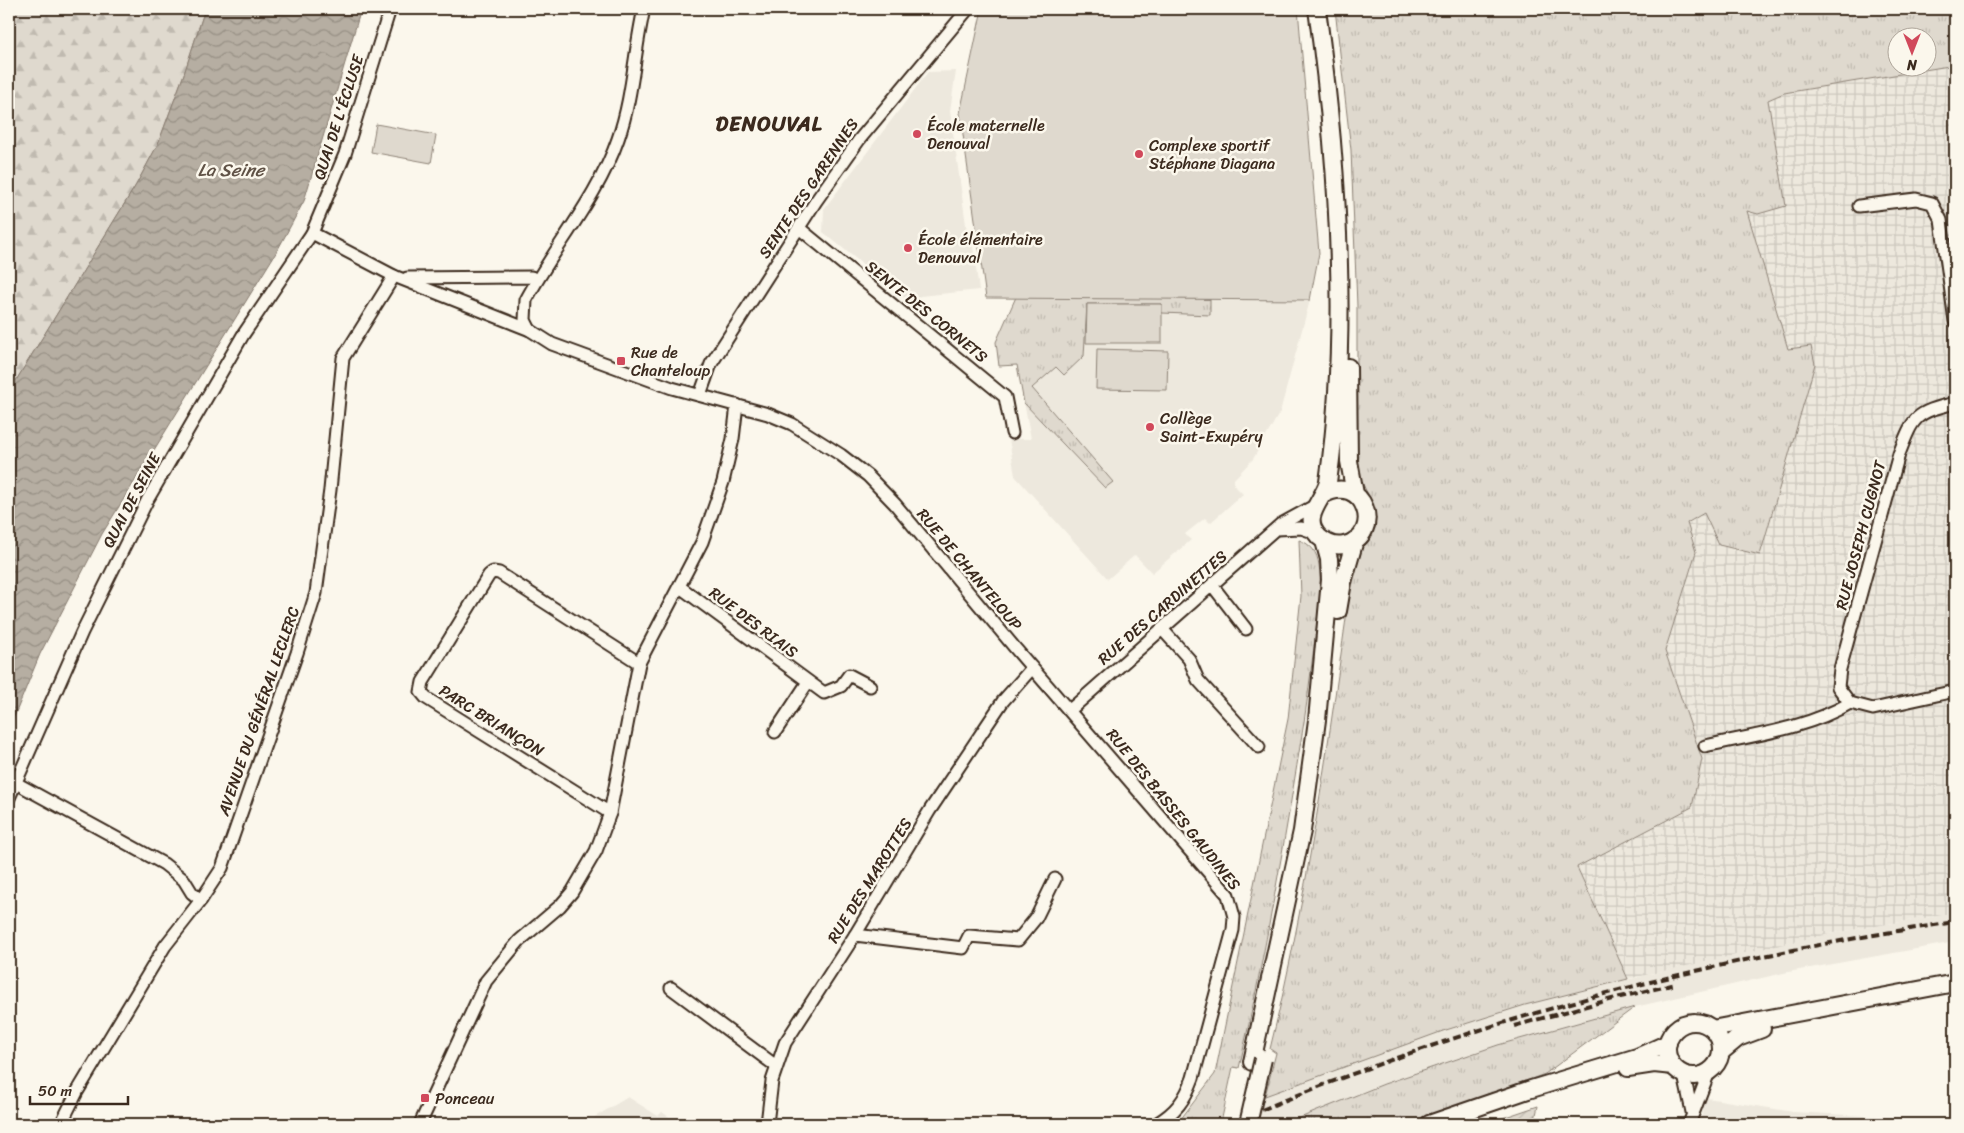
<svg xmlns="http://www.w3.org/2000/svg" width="1964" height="1133" viewBox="0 0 1964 1133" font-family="Sriracha,sans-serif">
  <defs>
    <pattern id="industrial-grid" width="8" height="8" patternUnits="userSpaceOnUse" patternTransform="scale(1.25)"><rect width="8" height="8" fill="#ede8dd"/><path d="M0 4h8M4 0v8" fill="none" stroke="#ccc7bd"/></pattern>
    <pattern id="grass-tufts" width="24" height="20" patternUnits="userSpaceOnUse" patternTransform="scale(1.25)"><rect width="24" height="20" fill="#dfd9ce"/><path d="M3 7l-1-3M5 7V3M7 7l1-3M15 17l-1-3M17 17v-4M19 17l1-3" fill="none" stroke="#c0bab0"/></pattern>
    <pattern id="forest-firs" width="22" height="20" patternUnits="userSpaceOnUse" patternTransform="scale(1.25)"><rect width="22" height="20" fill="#dfd9ce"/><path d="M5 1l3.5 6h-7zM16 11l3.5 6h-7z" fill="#c0bab0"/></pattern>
    <pattern id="garden-furrows" width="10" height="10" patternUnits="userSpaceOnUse" patternTransform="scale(1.25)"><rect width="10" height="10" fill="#dfd9ce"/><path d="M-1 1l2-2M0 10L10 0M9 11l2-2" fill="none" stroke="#c0bab0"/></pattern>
    <pattern id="water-waves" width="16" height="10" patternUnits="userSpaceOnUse" patternTransform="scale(1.25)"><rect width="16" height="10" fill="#b6aea2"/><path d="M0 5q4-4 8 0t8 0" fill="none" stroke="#958e83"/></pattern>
  </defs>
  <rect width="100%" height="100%" fill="#fbf7ec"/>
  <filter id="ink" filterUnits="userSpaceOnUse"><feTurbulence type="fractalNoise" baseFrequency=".02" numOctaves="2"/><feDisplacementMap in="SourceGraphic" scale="10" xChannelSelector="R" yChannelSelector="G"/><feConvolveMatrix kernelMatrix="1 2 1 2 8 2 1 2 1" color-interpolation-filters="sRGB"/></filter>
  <g filter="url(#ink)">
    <g fill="#ede8dd">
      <polygon points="956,71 950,111 968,239 972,239 979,290 920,296 913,305 901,295 903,290 895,285 893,289 823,232 824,209 928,72"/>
      <polygon points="1016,297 1310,300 1280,412 1253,459 1234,479 1234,485 1243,494 1210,523 1205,518 1185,534 1191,540 1152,573 1135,555 1108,579 1015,476 1009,439 1031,439 1017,365 999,366 996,342"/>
      <polygon points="1955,913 1955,942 1788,972 1635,1007 1498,1045 1384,1084 1285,1124 1258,1124 1265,1096 1368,1056 1525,1005 1732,954 1834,933"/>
      <polygon points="628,1097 658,1116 662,1112 679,1124 605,1124 593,1118"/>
      <polygon points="1707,1098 1793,1112 1884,1117 1884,1124 1699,1124"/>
    </g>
    <polygon fill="url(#industrial-grid)" points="1955,60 1955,913 1834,933 1628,979 1577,867 1692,807 1702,759 1665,651 1696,552 1687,523 1704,513 1760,555 1814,364 1811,346 1788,350 1746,211 1786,206 1768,100 1783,93 1916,68 1926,68"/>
    <g fill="url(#grass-tufts)" stroke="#8d8276" fill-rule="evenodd">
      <path d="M1335,9H1955V65L1784,93L1768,100L1786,206L1758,214L1747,211L1788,349L1811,346L1815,364L1760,555L1719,545L1704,513L1687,523L1696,552L1665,651L1702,759L1692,807L1577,867L1628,979L1525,1005L1443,1031L1265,1096L1276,1053L1270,1049C1308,895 1329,739 1351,583L1362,545L1371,529L1373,505L1357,472V306L1351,150ZM1896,38H1926V68H1896Z"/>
      <polygon points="1016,297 1210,299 1210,315 1162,313 1162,304 1087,304 1084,356 1064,375 1056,367 1032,388 1113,482 1105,488 1024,403 1017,365 999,366 996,342"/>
      <path d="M1299,540C1311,544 1317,552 1319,565C1322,583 1319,603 1317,621C1313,655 1309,689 1304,722C1285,838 1266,953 1239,1068L1233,1067L1222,1118L1208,1124H1177L1215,1074L1288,719L1301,596Z"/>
      <polygon points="1635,1007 1545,1074 1407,1124 1285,1124 1384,1084 1498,1045"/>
    </g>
    <polygon fill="url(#forest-firs)" stroke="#8d8276" points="9,9 205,9 184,74 158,144 136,185 9,392"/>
    <g fill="#dfd9ce" stroke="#8d8276">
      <polygon points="982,9 1298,9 1319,253 1310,300 986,298 960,113"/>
      <polygon points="376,124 436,135 431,163 371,152"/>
      <polygon points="1087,304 1162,304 1162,343 1086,343"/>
      <polygon points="1097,349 1168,351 1167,390 1096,389"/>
    </g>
    <polygon fill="url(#garden-furrows)" stroke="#8d8276" points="1538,1106 1534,1124 1485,1124"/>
    <polygon fill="url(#water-waves)" stroke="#85796d" points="205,9 361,9 304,201 277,251 102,534 40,654 9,729 9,392 136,185 158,144 184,74"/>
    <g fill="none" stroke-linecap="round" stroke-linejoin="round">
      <g stroke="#3b2a1e" stroke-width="15">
        <g id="minor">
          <polyline points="1859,206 1916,199 1932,203 1941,220 1955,321"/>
          <polyline points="799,228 1005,397 1012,433"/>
          <path d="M312,233L394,276L530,330L552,344L672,388L768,414L792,424L841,455L868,476L895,504L1015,648L1228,895L1234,917L1233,930L1193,1078C1185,1100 1176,1112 1156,1124"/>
          <polyline points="407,278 531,277 537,280"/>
          <path d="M530,330L525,320L526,300C555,246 598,197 618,139C633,97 634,52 644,9"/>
          <polyline points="700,395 711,364 816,201 859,140 968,9"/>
          <polyline points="1276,529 1301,528 1316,533"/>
          <polyline points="1212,585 1246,629"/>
          <polyline points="680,587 824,693 841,686 849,675 870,686"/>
          <polyline points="1162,629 1189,659 1198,680 1259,747"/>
          <path d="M1850,703L1838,687L1840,669L1899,454C1914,415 1915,413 1955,403"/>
          <polyline points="1850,703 1873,709 1955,691"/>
          <polyline points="1070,710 1281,524 1314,506"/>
          <polyline points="775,732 808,682"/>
          <path d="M1705,746C1754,735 1806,729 1850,703"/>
          <polyline points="16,783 164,864 184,880 192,893 201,900"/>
          <polyline points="9,798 82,632 148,499 243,335 312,233 345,154 390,9"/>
          <polyline points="610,813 426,698 421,692 423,682 489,575 493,572 499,573 639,663"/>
          <polyline points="855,935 963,948 969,936 1018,940 1036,918 1055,879"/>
          <polyline points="671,988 776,1066"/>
          <polyline points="1684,1075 1692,1112"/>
          <polyline points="61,1124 77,1092 165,946 201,900 222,868 297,653 316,593 330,490 343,358 394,276"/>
          <polyline points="420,1124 486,981 519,941 560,906 572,892 596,851 610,813 639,663 702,542 723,482 733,439 737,405"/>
          <polyline points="767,1124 772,1081 785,1043 855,935 930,810 1003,701 1032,668"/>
          <polyline points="1689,1124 1709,1072"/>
        </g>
      </g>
      <g stroke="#3b2a1e" stroke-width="20">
        <g id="secondary">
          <path d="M1317,9C1338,161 1350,329 1328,482C1323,501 1300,517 1319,537C1326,543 1335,547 1344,545C1386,536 1364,471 1323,495"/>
          <polyline points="1348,367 1349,461 1355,494"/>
          <polyline points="1338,611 1343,582 1355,540"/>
          <circle cx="1694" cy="1049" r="27"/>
          <polyline points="1712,1029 1955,983"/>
          <polyline points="1721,1052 1738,1038 1762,1029"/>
          <polyline points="1252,1062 1302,831 1317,720 1330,580 1329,559 1324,541"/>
          <polyline points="1628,1068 1654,1064 1673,1066"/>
          <polyline points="1429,1124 1528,1090 1637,1057 1668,1043"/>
        </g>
      </g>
      <use href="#minor" stroke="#fbf7ec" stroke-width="11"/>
      <use href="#secondary" stroke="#fbf7ec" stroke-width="16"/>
      <g stroke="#3b2a1e" stroke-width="4" stroke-dasharray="8 4" stroke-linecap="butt">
        <polyline points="1514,1026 1612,999 1676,984"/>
        <path d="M1229,1124C1460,1023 1706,959 1955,922"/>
      </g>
      <g stroke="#3b2a1e" stroke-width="20" stroke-linecap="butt">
        <polyline id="secondary-bridge" points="1248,1124 1263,1059"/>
      </g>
      <use href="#secondary-bridge" stroke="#fbf7ec" stroke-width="16"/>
    </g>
  </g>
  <g fill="#d1495b" stroke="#fbf7ec" stroke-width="2">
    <circle cx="917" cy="134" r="5"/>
    <circle cx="1139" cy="154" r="5"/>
    <circle cx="908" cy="248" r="5"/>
    <rect x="616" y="356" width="10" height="10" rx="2.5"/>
    <circle cx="1150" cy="427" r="5"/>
    <rect x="420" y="1093" width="10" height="10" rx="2.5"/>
  </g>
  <g text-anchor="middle" stroke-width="5" stroke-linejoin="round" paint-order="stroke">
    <g font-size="16" fill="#3b2a1e" stroke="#fbf7ec">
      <text transform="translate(338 117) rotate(-72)" y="6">QUAI DE L'ÉCLUSE</text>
      <text transform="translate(808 188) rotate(-56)" y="6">SENTE DES GARENNES</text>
      <text transform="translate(927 311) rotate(39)" y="6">SENTE DES CORNETS</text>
      <text transform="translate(131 500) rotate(-62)" y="6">QUAI DE SEINE</text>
      <text transform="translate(1860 535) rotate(-75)" y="6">RUE JOSEPH CUGNOT</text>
      <text transform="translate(970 569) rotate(50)" y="6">RUE DE CHANTELOUP</text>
      <text transform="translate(1162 607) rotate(-41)" y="6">RUE DES CARDINETTES</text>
      <text transform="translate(754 622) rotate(37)" y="6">RUE DES RIAIS</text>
      <text transform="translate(258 711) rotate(-71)" y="6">AVENUE DU GÉNÉRAL LECLERC</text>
      <text transform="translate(492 720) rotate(32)" y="6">PARC BRIANÇON</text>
      <text transform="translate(1174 809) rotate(51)" y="6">RUE DES BASSES GAUDINES</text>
      <text transform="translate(869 880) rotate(-58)" y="6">RUE DES MAROTTES</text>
    </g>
    <g font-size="16" fill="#3b2a1e" stroke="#fbf7ec" text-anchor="start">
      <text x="927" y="131">École maternelle<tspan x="927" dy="18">Denouval</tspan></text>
      <text x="1149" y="151">Complexe sportif<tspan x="1149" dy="18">Stéphane Diagana</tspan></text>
      <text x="918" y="245">École élémentaire<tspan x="918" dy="18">Denouval</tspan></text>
      <text x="631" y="358">Rue de<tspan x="631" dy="18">Chanteloup</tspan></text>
      <text x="1160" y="424">Collège<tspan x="1160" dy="18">Saint-Exupéry</tspan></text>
      <text x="435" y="1104">Ponceau</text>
    </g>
    <g font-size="18" font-style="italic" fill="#605246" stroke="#fbf7ec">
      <text x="231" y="176">La Seine</text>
    </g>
    <g font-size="21" font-weight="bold" letter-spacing="1" fill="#3b2a1e" stroke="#fbf7ec">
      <text x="769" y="131">DENOUVAL</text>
    </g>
  </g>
  <rect width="1964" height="1133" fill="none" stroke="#fbf7ec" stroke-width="30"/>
  <rect x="15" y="15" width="1934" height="1103" fill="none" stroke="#3b2a1e" stroke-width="2" filter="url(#ink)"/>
  <g transform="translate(1912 52) rotate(180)"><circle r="24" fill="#fbf7ec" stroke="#aea59a"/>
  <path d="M0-4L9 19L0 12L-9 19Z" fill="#d1495b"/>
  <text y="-8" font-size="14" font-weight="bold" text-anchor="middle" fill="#3b2a1e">N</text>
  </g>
  <path d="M30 1096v8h98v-8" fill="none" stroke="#3b2a1e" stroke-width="2.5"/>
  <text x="38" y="1096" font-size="15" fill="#3b2a1e" stroke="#fbf7ec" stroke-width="4" paint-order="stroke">50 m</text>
</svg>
